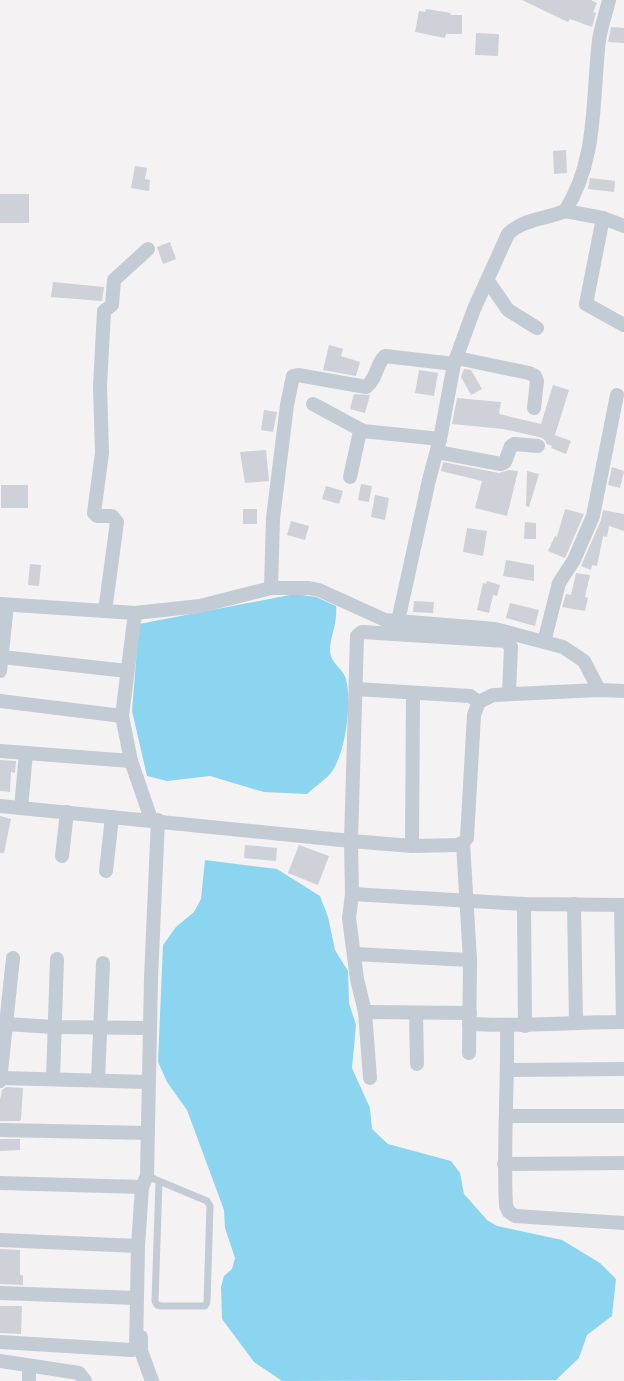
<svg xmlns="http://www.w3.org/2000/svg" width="624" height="1381" viewBox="0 0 624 1381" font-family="'Fira Sans Condensed',sans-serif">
  <rect width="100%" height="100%" fill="#f4f2f2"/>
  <g fill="#8cd5f1">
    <path d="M295,594L316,597L336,606C338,622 330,636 330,651C331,664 343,668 346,679C352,703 346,752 331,773C324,781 314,787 307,794L264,792L210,776L167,781L147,776L132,711L139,624Z"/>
    <polygon points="205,860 277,869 320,896 328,917 335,950 348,971 349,1003 356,1025 352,1068 370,1108 372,1129 388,1144 451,1161 460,1173 464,1194 487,1220 497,1226 562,1240 600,1263 616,1279 612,1316 587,1335 579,1358 556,1380 282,1381 254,1362 222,1319 221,1287 224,1276 232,1269 235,1258 225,1228 224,1210 187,1110 167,1082 158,1062 163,945 176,927 194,912 201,899"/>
  </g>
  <g fill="#ced1d7">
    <polygon points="522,0 591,0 597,3 593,12 596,13 592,27 570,19 568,22"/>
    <polygon points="426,9 451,13 450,15 462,15 462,34 446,34 445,38 415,32 419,11 425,12"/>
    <polygon points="611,27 624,28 624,43 608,42"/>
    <polygon points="476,33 499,34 498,56 475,55"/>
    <polygon points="566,150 567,173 554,174 553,151"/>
    <polygon points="135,166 147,168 145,179 150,180 149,191 131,188"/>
    <polygon points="590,178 615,181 614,192 588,189"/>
    <rect x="0" y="194" width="29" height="29"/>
    <polygon points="170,242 176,259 163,264 157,247"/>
    <polygon points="53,282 104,287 102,301 51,297"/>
    <polygon points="329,345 343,349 341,356 360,362 356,376 323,370"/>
    <polygon points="464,369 471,370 482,389 471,395 461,377"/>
    <polygon points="419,370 438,373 434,396 415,393"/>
    <polygon points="553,385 569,390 555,435 571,441 566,454 551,448 552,446 547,444 544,439 539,437 503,429 452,424 457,398 501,402 499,414 541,424"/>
    <polygon points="354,394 370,395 365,413 350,409"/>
    <polygon points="264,410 277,412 273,432 261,430"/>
    <polygon points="266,450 269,481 245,483 240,452"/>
    <polygon points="443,462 499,473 509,470 518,471 507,516 475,508 482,481 441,471"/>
    <polygon points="612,467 624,471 620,488 608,485"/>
    <polygon points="527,471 539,474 529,507 526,506"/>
    <polygon points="361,484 372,486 369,502 358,500"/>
    <rect x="1" y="485" width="27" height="23"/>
    <polygon points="326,486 343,491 339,504 322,499"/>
    <polygon points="375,495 389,498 385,520 371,517"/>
    <rect x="243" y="509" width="14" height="15"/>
    <polygon points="565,509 584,514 565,558 548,551 555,536 557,537"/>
    <polygon points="603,510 624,514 624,531 609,526 607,537 603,536 597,566 592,565 591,570 581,566 601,520"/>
    <polygon points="291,521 309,526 305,540 287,535"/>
    <polygon points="525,522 536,523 536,539 524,539"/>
    <polygon points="467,528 487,531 483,556 463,552"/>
    <polygon points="506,560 534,565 534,581 503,576"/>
    <polygon points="30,564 41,565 39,586 28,585"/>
    <polygon points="576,573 590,575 585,597 588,598 585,611 562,607 566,594 571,595"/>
    <polygon points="487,581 500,585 497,596 493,595 489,613 477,610 483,583 486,584"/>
    <polygon points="414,601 434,602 433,613 413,612"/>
    <polygon points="510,603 539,610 535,626 506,618"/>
    <polygon points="0,760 16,761 15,773 11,772 10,792 0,791"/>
    <polygon points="0,816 11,819 4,853 0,853"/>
    <polygon points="245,845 277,848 276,861 244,858"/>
    <polygon points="299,845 329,856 318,885 288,873"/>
    <polygon points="6,1087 23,1088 21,1120 19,1121 0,1121 0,1100 2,1090"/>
    <polygon points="0,1139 20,1139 20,1150 0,1151"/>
    <polygon points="0,1249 20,1250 20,1275 23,1275 23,1285 0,1284"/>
    <polygon points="0,1306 22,1306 21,1334 0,1333"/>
  </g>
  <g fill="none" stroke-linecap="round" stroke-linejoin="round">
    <polyline stroke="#c3cbd4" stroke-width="7" points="147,1176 207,1201 210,1206 207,1302 205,1306 161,1306 157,1305 155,1301 159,1182"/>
    <g stroke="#c3cbd4" stroke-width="14">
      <polyline points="565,211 603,218 624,226"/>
      <polyline points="603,218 586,304 624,325"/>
      <polyline points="488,281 508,310 537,328"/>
      <polyline points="457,358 529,373 535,376 537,381 534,408"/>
      <polyline points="313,404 363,431 440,439"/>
      <polyline points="437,452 501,464 505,462 511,446 514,444 538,446"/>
      <polyline points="350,477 359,436 363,431"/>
      <path d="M271,588L273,518L287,405L293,376L298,375L366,387C377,379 376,364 385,356L454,364"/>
      <polyline points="0,604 135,613 200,606 271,588 309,588 319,590 385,620 495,629 563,647 584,661 599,690"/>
      <polyline points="105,611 117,522 112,516 97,516 94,513 102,453 100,386 104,311 112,305 114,280 148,249"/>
      <polyline points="135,613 122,716 131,761 151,819"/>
      <path d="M398,621L429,480L440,439L454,364L474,309L508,234C523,219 546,219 565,211C598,159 592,99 599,40C601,27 606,13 609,0"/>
      <polyline points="544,642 559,583 574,560 593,516 617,395"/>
      <polyline points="2,657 127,671"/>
      <polyline points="0,671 7,605"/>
      <polyline points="356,689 470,696 479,702"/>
      <polyline points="0,701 122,716"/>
      <polyline points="0,751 131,761"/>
      <polyline points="0,806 351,841 412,846 457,845 463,843 467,838 474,715 479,702 493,695 599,690 624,691"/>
      <polyline points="21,808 26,753"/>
      <polyline points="463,843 470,960 469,1053"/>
      <polyline points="412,846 413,694"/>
      <polyline points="62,856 67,812"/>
      <polyline points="106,871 112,817"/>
      <polyline points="352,894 524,904 624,905"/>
      <polyline points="524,904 525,1026"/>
      <polyline points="574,904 576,1022"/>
      <polyline points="621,905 623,1022"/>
      <polyline points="354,954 470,960"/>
      <polyline points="365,1012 470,1013"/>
      <polyline points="416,1013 417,1064"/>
      <polyline points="5,1024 54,1027 150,1028"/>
      <path d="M469,1024C521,1027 572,1022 624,1022"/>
      <path d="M507,1026C508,1086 503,1146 506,1206L509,1212L515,1216L624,1223"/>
      <polyline points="508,1070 624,1069"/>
      <polyline points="1,1078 148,1082"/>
      <polyline points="370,1078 365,1012 357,979 349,918 352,894 351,841 357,636 362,632 506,641 511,647 509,693"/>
      <polyline points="53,1079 57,959"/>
      <polyline points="98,1080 103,963"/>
      <polyline points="0,1081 13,958"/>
      <polyline points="506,1116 624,1116"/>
      <polyline points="0,1130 148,1133"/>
      <polyline points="504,1164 624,1163"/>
      <polyline points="0,1183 142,1187"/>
      <polyline points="0,1240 138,1246"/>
      <polyline points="0,1293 137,1298"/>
      <polyline points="141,1337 141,1351 152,1381"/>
      <polyline points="0,1342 132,1350 136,1349 138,1246 142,1187 147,1176 151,978 158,820"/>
      <polyline points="0,1361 79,1373 85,1381"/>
      <polyline points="29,1381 29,1366"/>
    </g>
  </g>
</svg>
